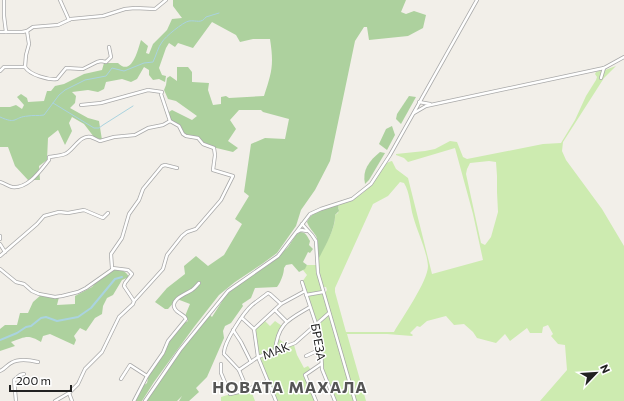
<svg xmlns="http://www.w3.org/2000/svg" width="624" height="401" viewBox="0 0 624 401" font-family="Commissioner,sans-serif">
  <rect width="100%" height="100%" fill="#f2efe9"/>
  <g fill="#cdebb0" fill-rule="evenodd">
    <path d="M616,66L604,78L563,142L562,151L566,160L602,209L624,246V401H540L567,370L565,345L558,344L551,336L553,334L548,325L543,327L542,333H530L527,328L510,341L505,334L496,343L477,338L473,332L464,324L454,325L446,316L427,321L420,327L417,326L410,333L413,335L412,336L387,334H347L366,401H355L325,293L327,290L326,287H323C320,279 315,267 317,259C318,256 321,254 322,251C327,241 336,227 335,215L338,213L339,208L335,206C347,202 359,198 368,188C375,181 382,162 392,161L396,169L408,178L432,274L483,260L473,214L455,148L408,162L404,158L396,155V154L425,151L435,149L450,141L457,142L463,157L467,159L543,144L561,143L575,120L586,96L596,80L597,77L595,74L596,72L603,70L602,78L605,70ZM489,161L496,162L497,176V192L498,212L491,237L485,245L481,243L466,174L467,169L470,163ZM400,182L404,183C410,193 410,205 413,216C417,231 427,251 428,266C428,281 402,318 394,332H346L335,292V288L373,204L388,196Z"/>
    <polygon points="307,265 316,265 355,401 335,401 321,364 321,348 316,324 302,282 307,275 303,270"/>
    <path d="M264,320L270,326L275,321L282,326L277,335C279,340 284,343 289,346L294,345L297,355L304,368L308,366L311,370L305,375L315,401H277L259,356L254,329Z"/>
    <polygon points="250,388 255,401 221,401 221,397"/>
  </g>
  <g fill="#add19e">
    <path d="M173,0H406L401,12L406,14L414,11L426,15L423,28L408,36L369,40L367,27H364L355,41L330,161L315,190L301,210L296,226L277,253L262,264L235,282L219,295L194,327L154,382L142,401H133L139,389L147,383L149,373L164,352L168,341L180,325L188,321L185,316L190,304L177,299L168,309H165L155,302L167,288L185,274L184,266L196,256L208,266L224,255L242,224L235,219L249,196L244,192L251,144L265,138L285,139L289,119L263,112L261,110H239L230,120L236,129L228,141L238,148L233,152L204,145C200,137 196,139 188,136C183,134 183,130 180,127C178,124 173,122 170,120L169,112L172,110L192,120L197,116L176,101L168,99L164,90L166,85L167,78L170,76L177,81V67H188L192,72V82L209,83L208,90L213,105L221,104V97L226,96L229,98L264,96C272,72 274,65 270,39H253L240,42L236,35L212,22L193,48L178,43L175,47L169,43L166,48L159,68L162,75L166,76L165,82L159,79L153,80L149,75V70L144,67L137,79L131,82L122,79L106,82L104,89L98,92L88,90L72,92L76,96L75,103L70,108L88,118L99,121L102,140L94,137L84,124L72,117L69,123L72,131L65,145L58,130L48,138L47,160L39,166L40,180H28L15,166L8,147H0V107H10L16,105L22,109L24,105L17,97L21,94L27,98L28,102L44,101L47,91H51L55,86L64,84L84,74L102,70L104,63H118C132,77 138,49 141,40L148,46L146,53L149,54L153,44L167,30L172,19L182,18L173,6Z"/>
    <polygon points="409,96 416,97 401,124 396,119 397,114"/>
    <polygon points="392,126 395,135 387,150 379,144 386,129"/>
    <path d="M380,152L385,153L369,180L365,184C362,170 369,161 380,152Z"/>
    <path d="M335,206H338L339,211L335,215C336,227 325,247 319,258L318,257C317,251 319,242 316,236C313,231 309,228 307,222C311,212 325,208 335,206Z"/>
    <path d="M300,232C306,232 307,236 310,241L309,245L313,249L310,253L308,252L303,262L307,265L305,269L299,272L292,264L286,265L284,268C284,273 281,282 277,287L255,288L251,298L242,304L243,306L231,323L225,326L223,331L224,338L207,377L196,388L199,392L189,401H179L182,396L177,401H146L180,352L209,314L212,317L226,295L239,284L271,263L288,247L296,235Z"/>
    <path d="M109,270C117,269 125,269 129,277L122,280L113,295L107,298L103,306L102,314L95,318L86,331L80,328L74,336L76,340L74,345L50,334L43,336L41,342C28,334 25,337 11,342L15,346L0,351V329L5,325H17L20,313H28L33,302L41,295L59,297L57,305L75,304V296L92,287L102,275Z"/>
  </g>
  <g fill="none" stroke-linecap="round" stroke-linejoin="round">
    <g stroke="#aad3df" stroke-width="1">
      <polyline points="53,103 94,128 99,128 103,125 133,106"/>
      <path d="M0,117C18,125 13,117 28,116C33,115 38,116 44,115L59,95L65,90L85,80L106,76L112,68L124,71L144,63L153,62C156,56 158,47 162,42C165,37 183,22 189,21C197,20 201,24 206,17L219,13"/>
    </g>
    <polyline stroke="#aad3df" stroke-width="2" points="0,340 17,333 26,327 31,326 41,318 46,317 57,321 78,317 91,308 115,279 122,277"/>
    <g stroke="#a9a9a9" stroke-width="4">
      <g id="minor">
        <polyline points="4,0 4,16 6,32"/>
        <polyline points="60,0 69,20"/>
        <polyline points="0,32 22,32 27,31 33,27 58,25 71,19 103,16 125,9 135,8 155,9 166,0"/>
        <path d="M25,67C30,75 48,80 57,79L66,68L83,69L97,62L101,61L106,62L111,57L109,47"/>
        <polyline points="0,71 4,67 25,67 26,55 29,44 27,31"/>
        <polyline points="601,78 604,68"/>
        <polyline points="419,102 430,104"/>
        <polyline points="81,105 101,103 148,90 162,92 161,94 170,121"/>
        <polyline points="414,113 426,106 604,68 624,57"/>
        <path d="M0,182C4,183 8,186 12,187C28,189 40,171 49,160V157C54,156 60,156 65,154C73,151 80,134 91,137C94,138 97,140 100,141L114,137L135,135L148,128L163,125L170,121L179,126L183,134L186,136L198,138L203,144L214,148L215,155L213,170L233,176L221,200L196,229L187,232L182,236L167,255L163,269L134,301"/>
        <polyline points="302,224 312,235 316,241 318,273 355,401"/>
        <polyline points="297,232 301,230 307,231"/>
        <polyline points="0,236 0,239"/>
        <polyline points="0,244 5,252"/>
        <polyline points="0,256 37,224 44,216 59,212 68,213 84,210 103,218 108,213"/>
        <polyline points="0,269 16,282 24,284 32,291 39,294 55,297 62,296 78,292 86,288 113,269"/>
        <polyline points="302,282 316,324 321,348 322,369 335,401"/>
        <polyline points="306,295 323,292"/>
        <polyline points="275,310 286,321"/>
        <polyline points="242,318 254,329 258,357 276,401"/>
        <polyline points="254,329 281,304 305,291"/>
        <polyline points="233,330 241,342 251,362"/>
        <path d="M275,351C278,323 288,320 310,307"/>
        <polyline points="306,356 321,349"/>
        <polyline points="221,364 221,373 230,394 243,391 268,381"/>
        <polyline points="239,370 258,357 295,343 329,313"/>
        <path d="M0,371C5,369 7,365 11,363C19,358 30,360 38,362"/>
        <path d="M147,376L163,353L168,341L186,319C184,314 178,314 175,309C169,299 188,293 192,290C195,288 197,285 199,283"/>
        <polyline points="121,379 130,365 147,376 134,401"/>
        <path d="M247,389L239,370L224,354C223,343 244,312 252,305C257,301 263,297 268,293L270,294L281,304"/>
        <polyline points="69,393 72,401"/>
        <polyline points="16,401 14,380 20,375 24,374"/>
        <polyline points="55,401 69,393 78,384 85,369 102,352 119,317 133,304 134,301 124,286 125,283 132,274 128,270 112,268 111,254 122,238 129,214 139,200 143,189 162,166 165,165 177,168"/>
        <polyline points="145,401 180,350 228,291 278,256 310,214 321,209 352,199 371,184 390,155 477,0"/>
        <polyline points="316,401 305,375 321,364"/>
      </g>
    </g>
    <use href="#minor" stroke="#fff" stroke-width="2.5"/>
  </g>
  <g text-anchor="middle" stroke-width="3" stroke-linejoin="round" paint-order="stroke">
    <g font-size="12" fill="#222" stroke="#fff">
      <text transform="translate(318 342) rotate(80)" y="4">БРЕЗА</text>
      <text transform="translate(276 351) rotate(-21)" y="4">МАК</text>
    </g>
    <g font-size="16" font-weight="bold" letter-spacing="1" fill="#555" stroke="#fff">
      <text x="290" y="393">НОВАТА МАХАЛА</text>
    </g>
  </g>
  <g transform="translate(596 373) rotate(65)" stroke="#ffffff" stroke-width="3" paint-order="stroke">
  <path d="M0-3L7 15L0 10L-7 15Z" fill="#222222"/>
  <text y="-6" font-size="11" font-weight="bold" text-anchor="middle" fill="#222222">N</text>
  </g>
  <path d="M10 385v6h61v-6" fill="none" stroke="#222222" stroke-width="2"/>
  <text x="16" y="385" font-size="12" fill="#222222" stroke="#ffffff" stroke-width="3" paint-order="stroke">200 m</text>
</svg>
